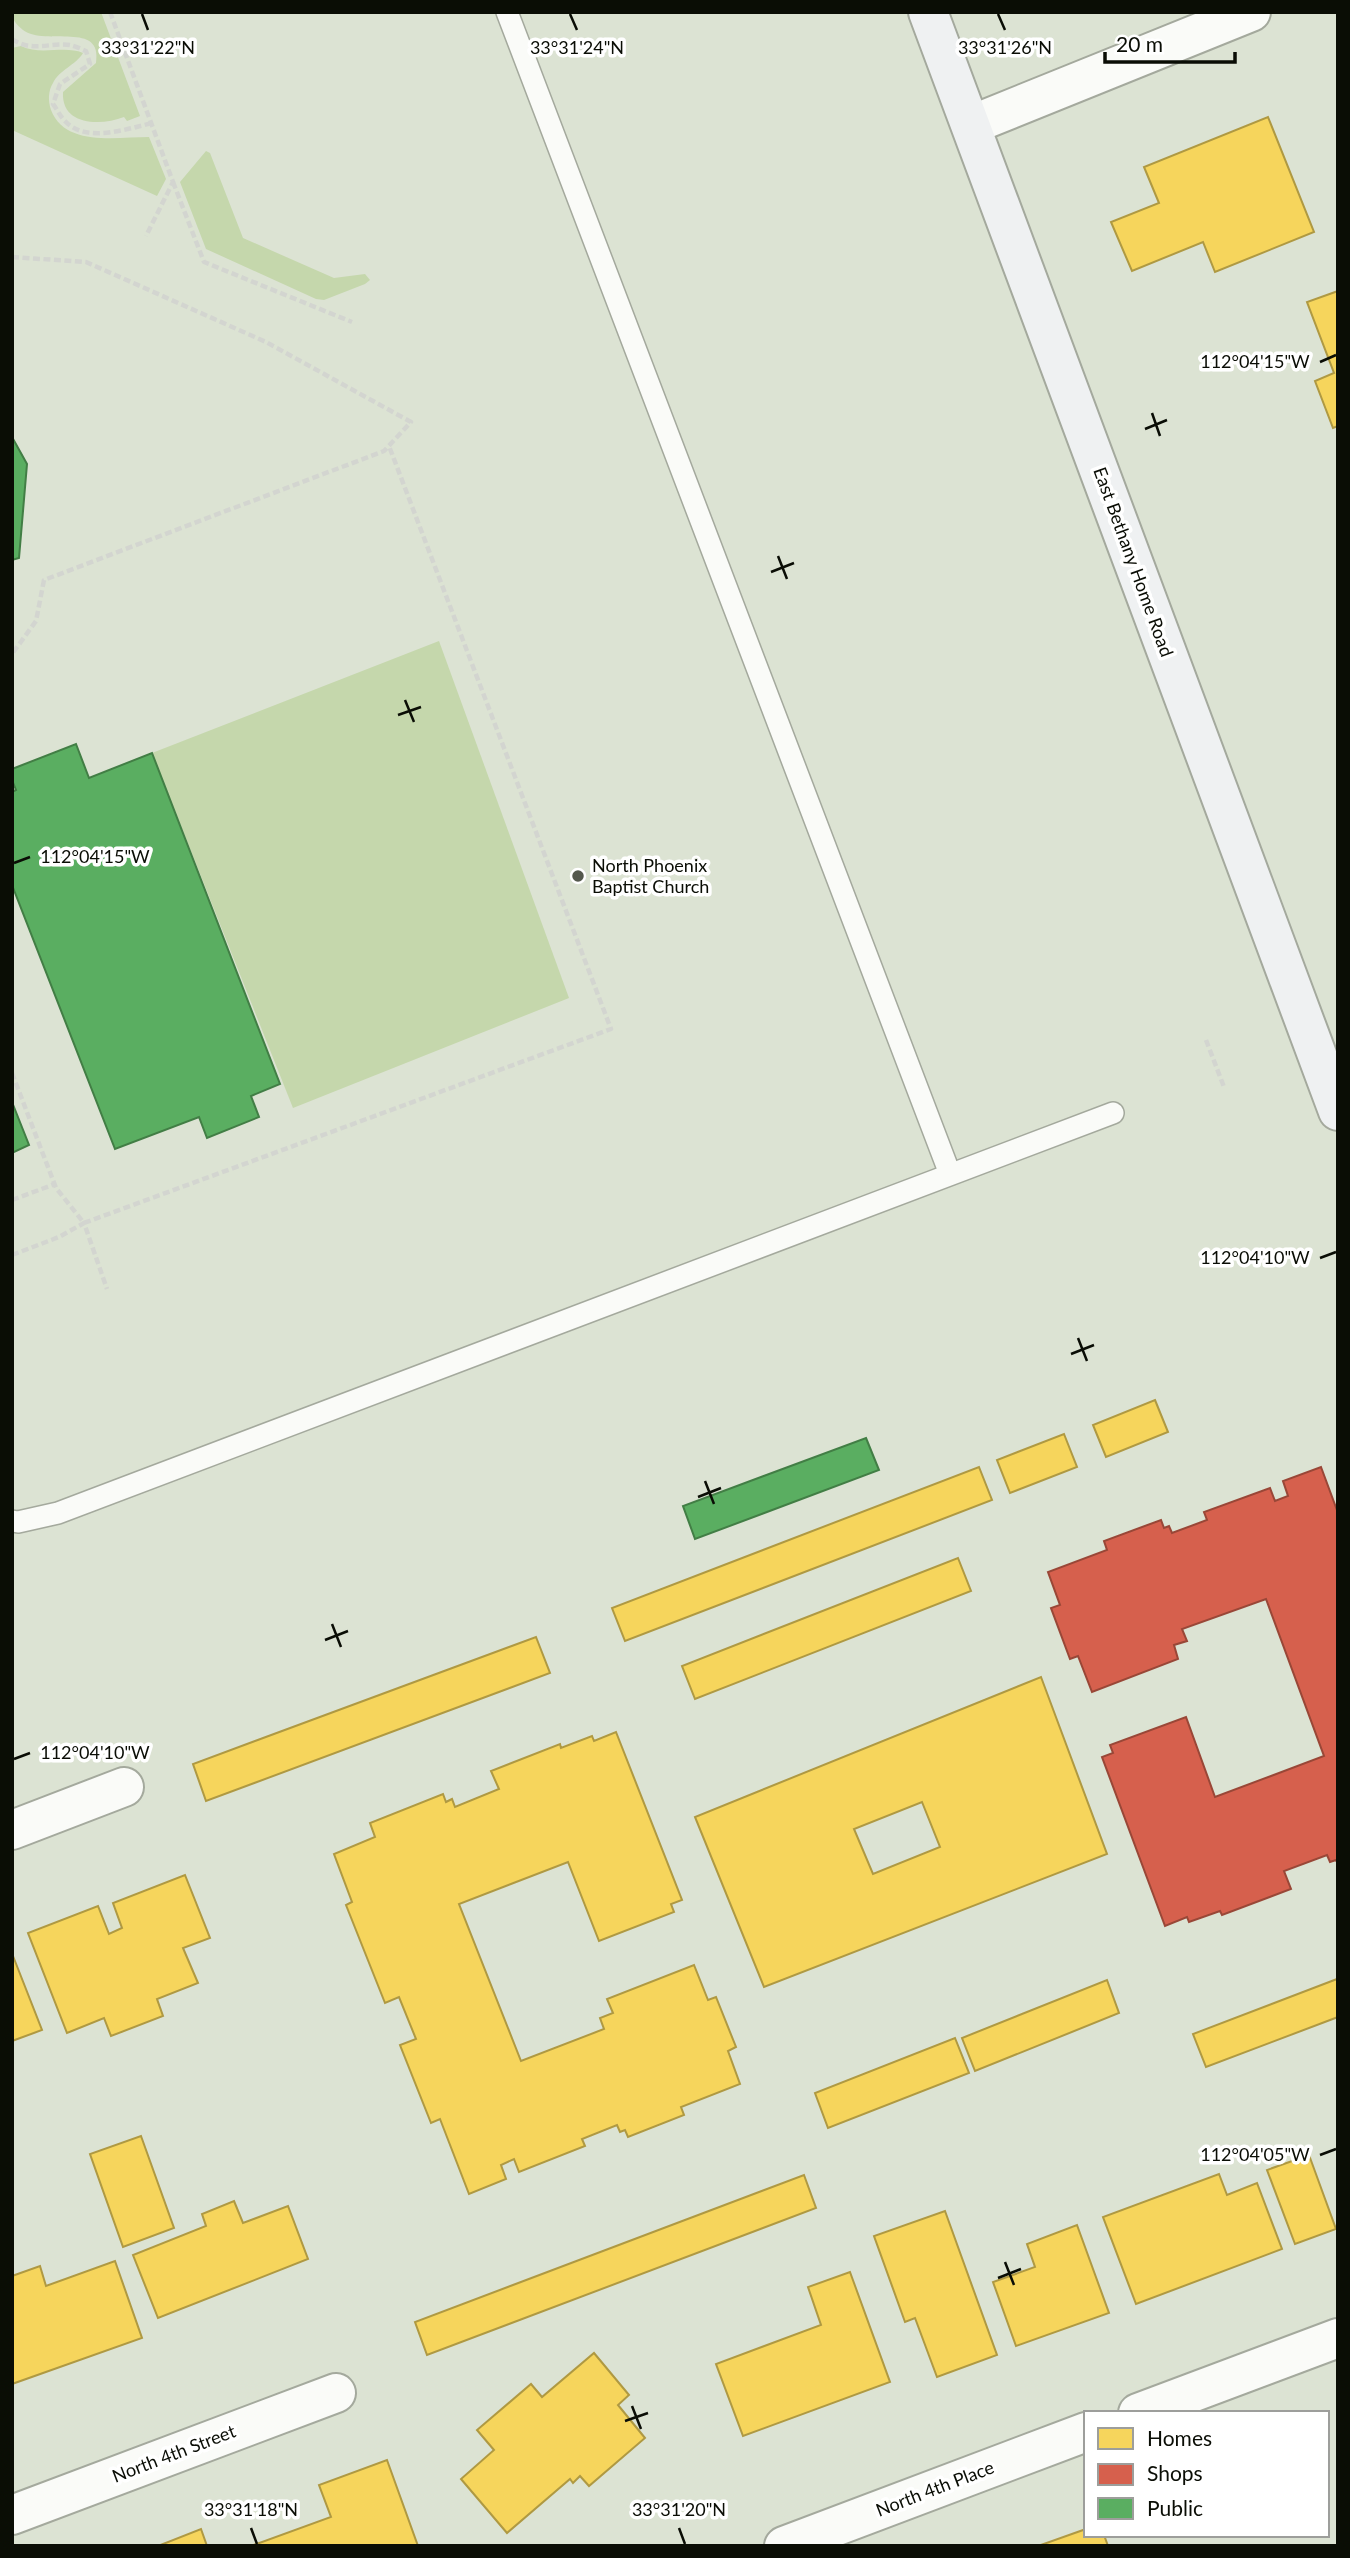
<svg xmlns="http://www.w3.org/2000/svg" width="1350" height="2558" viewBox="0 0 1350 2558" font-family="Lato,sans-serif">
  <rect width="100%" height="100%" fill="#dce3d3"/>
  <g fill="#c5d7ac">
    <path d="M12,12H101L140,116L127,121L124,117C101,126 61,126 63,92L96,63C103,20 46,47 23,30C17,25 12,20 12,12Z"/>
    <path d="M21,46C41,56 64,45 83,53C76,65 59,70 53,83C48,91 48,101 51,110C65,147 117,137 149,137L166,179L157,196L12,130V48Z"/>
    <polygon points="206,151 210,153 243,238 334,278 365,274 370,280 365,284 324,300 316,299 206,249 180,182"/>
    <polygon points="439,641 569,998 293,1108 152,753"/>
  </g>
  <g fill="#f6d55c" stroke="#af9942" stroke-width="2" fill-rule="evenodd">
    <polygon points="1268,117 1314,232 1215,272 1203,242 1132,271 1111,222 1159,203 1144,167"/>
    <polygon points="1338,291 1338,426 1333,428 1315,381 1334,373 1307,302"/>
    <polygon points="1155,1400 1168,1432 1106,1457 1093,1425"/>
    <polygon points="1064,1434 1077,1467 1010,1493 997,1460"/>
    <polygon points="979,1467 992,1500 625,1641 612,1608"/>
    <polygon points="958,1558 971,1591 695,1699 682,1666"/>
    <polygon points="536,1637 550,1673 206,1801 193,1764"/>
    <path d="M1041,1677L1107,1854L764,1987L695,1817ZM922,1802L940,1847L873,1874L854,1829Z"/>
    <polygon points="616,1732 682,1900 671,1904 674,1912 599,1941 568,1862 459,1904 521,2061 604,2029 600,2018 613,2013 607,1999 694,1965 708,2000 716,1997 736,2047 728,2051 740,2084 681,2107 684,2115 628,2137 625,2130 620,2132 617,2125 582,2139 585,2146 519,2172 514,2159 501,2165 506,2179 469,2194 440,2119 431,2123 400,2045 416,2039 399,1997 385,2003 346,1905 352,1902 334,1854 375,1837 370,1823 443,1794 446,1802 452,1799 455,1807 499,1789 491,1771 560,1744 561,1748 592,1736 594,1741"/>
    <polygon points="185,1875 210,1938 183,1948 198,1983 157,1999 163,2016 111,2036 104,2018 67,2033 28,1933 98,1906 109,1934 122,1928 113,1903"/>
    <polygon points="13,1956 42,2030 12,2041 12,1957"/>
    <polygon points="1337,1979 1338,2017 1206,2067 1193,2034"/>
    <polygon points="1107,1980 1119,2013 975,2071 962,2038"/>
    <polygon points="955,2038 969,2073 828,2128 815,2093"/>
    <polygon points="141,2136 174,2228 123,2247 90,2154"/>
    <polygon points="1309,2155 1336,2229 1295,2244 1267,2170"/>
    <polygon points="1219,2174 1227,2195 1257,2183 1282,2249 1136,2304 1103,2217"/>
    <polygon points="804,2175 816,2208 427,2355 415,2322"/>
    <polygon points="234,2201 243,2223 288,2206 308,2259 158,2318 133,2255 206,2226 202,2214"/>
    <polygon points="945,2211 997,2355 937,2377 915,2318 905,2322 874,2236"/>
    <polygon points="1077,2225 1109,2313 1016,2346 993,2282 1035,2267 1027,2244"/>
    <polygon points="115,2261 142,2338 12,2384 12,2276 40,2266 46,2286"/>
    <polygon points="850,2272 890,2382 743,2436 716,2364 821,2325 808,2287"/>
    <polygon points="594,2353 629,2395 618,2405 645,2438 589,2486 580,2476 573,2483 570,2479 507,2533 461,2479 494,2450 477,2430 531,2384 542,2397"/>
    <polygon points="387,2460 418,2546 251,2546 331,2517 319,2485"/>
    <polygon points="201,2529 207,2546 158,2546"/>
    <polygon points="1086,2529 1086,2535 1104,2535 1108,2546 1038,2546"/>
  </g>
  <polygon fill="#d6604d" stroke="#994737" stroke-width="2" points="1321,1467 1338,1513 1338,1864 1336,1860 1330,1862 1327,1855 1284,1871 1291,1889 1222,1915 1220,1911 1189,1922 1187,1917 1165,1926 1102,1757 1113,1753 1110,1745 1186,1717 1215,1797 1324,1756 1266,1599 1182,1629 1187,1641 1174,1645 1178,1659 1092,1692 1078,1656 1070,1659 1051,1608 1060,1605 1048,1572 1107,1550 1104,1541 1161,1520 1164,1528 1169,1526 1172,1533 1207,1520 1204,1512 1270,1488 1275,1501 1288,1496 1283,1481"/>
  <g fill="#5aae61" stroke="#427e45" stroke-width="2">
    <polygon points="12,437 27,464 19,558 12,560"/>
    <polygon points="76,744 89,778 152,753 280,1084 251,1096 259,1117 207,1138 199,1117 115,1149 12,885 12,792 16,790 12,780 12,769"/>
    <polygon points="12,1102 29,1145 12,1153"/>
    <polygon points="866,1438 879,1470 695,1539 683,1506"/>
  </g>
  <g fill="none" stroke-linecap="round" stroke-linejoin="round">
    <g stroke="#a4a99d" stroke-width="24">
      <g id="service">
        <polyline points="507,12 950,1174"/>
        <polyline points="12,1521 18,1522 58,1513 1113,1113"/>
      </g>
    </g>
    <g stroke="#a4a99d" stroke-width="42">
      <g id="minor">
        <polyline points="971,125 1251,12"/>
        <polyline points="12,1830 124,1787"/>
        <polyline points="1138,2413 1338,2338"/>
        <polyline points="12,2515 336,2393"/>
        <polyline points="784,2546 1086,2432"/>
      </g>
    </g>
    <g stroke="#a4a99d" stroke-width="42">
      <polyline id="secondary" points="928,12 1338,1111"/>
    </g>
    <g stroke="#d3d5d0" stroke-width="4.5" stroke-dasharray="7 3.5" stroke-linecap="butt">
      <polyline points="110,12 173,182 146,236"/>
      <path d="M12,39C32,53 50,42 70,45C75,46 81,49 86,51L90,64L60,84L53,104C57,109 61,118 66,122C87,143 127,129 152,123"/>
      <polyline points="173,182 204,262 352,322"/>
      <polyline points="12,257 86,262 266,342 411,422 384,451 44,580 36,621 12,654"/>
      <polyline points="1206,1040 1224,1087"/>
      <polyline points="12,1073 56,1188 84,1223 611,1029 389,446"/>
      <polyline points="12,1200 55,1184"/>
      <polyline points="12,1255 59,1237 84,1223 107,1289"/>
    </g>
    <use href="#service" stroke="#fafbf8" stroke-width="21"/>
    <use href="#minor" stroke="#fafbf8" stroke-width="38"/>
    <use href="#secondary" stroke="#eff1f2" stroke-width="38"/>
  </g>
  <path fill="none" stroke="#0a0d05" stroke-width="2.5" d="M142,14L148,30M570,14L577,30M998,14L1005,30M1320,362L1336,355M1152,413L1160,436M1145,429L1167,420M778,556L787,579M771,572L794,563M405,700L414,722M398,715L421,707M14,863L30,857M1320,1258L1336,1252M1078,1338L1087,1361M1071,1354L1094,1345M705,1481L714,1504M698,1497L721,1488M332,1624L341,1647M325,1640L348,1631M14,1759L30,1753M1320,2155L1336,2149M1005,2262L1014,2285M998,2278L1021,2269M632,2406L641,2429M625,2421L648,2413M251,2528L257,2544M679,2528L685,2544"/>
  <circle fill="#54584d" stroke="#fff" stroke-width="2.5" cx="578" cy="876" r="7"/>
  <g text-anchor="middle" stroke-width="7" stroke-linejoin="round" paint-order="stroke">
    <g font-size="18" fill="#0a0d05" stroke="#fff">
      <text transform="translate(1133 562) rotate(70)" y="6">East Bethany Home Road</text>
      <text transform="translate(174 2454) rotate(-21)" y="6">North 4th Street</text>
      <text transform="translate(935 2489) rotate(-21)" y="6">North 4th Place</text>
    </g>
    <g font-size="18" fill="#0a0d05" stroke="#fff" text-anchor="start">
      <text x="592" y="872">North Phoenix<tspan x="592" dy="21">Baptist Church</tspan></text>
    </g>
  </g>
  <g font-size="18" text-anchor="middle" fill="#0a0d05" stroke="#fff" stroke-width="7" stroke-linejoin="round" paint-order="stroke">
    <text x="148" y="54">33°31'22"N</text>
    <text x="577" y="54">33°31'24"N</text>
    <text x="1005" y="54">33°31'26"N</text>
    <text x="1255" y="368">112°04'15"W</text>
    <text x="95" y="863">112°04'15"W</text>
    <text x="1255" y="1264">112°04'10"W</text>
    <text x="95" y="1759">112°04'10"W</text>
    <text x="1255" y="2161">112°04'05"W</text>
    <text x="251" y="2516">33°31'18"N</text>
    <text x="679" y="2516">33°31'20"N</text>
  </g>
  <rect width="1350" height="2558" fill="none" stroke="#0a0d05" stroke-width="28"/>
  <rect x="1084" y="2411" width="245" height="126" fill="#ffffff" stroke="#9d9e9b" stroke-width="2"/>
  <rect x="1098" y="2428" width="35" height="21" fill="#f6d55c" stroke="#9d9e9b" stroke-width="2"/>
  <text x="1147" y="2446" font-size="21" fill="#0a0d05">Homes</text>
  <rect x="1098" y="2464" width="35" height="21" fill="#d6604d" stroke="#9d9e9b" stroke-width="2"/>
  <text x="1147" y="2481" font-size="21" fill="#0a0d05">Shops</text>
  <rect x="1098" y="2498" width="35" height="21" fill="#5aae61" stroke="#9d9e9b" stroke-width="2"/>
  <text x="1147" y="2516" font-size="21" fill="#0a0d05">Public</text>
  <path d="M1105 52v10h130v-10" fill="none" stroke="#0a0d05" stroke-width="3.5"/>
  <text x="1116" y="52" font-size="21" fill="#0a0d05" stroke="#ffffff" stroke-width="5" paint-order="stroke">20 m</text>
</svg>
